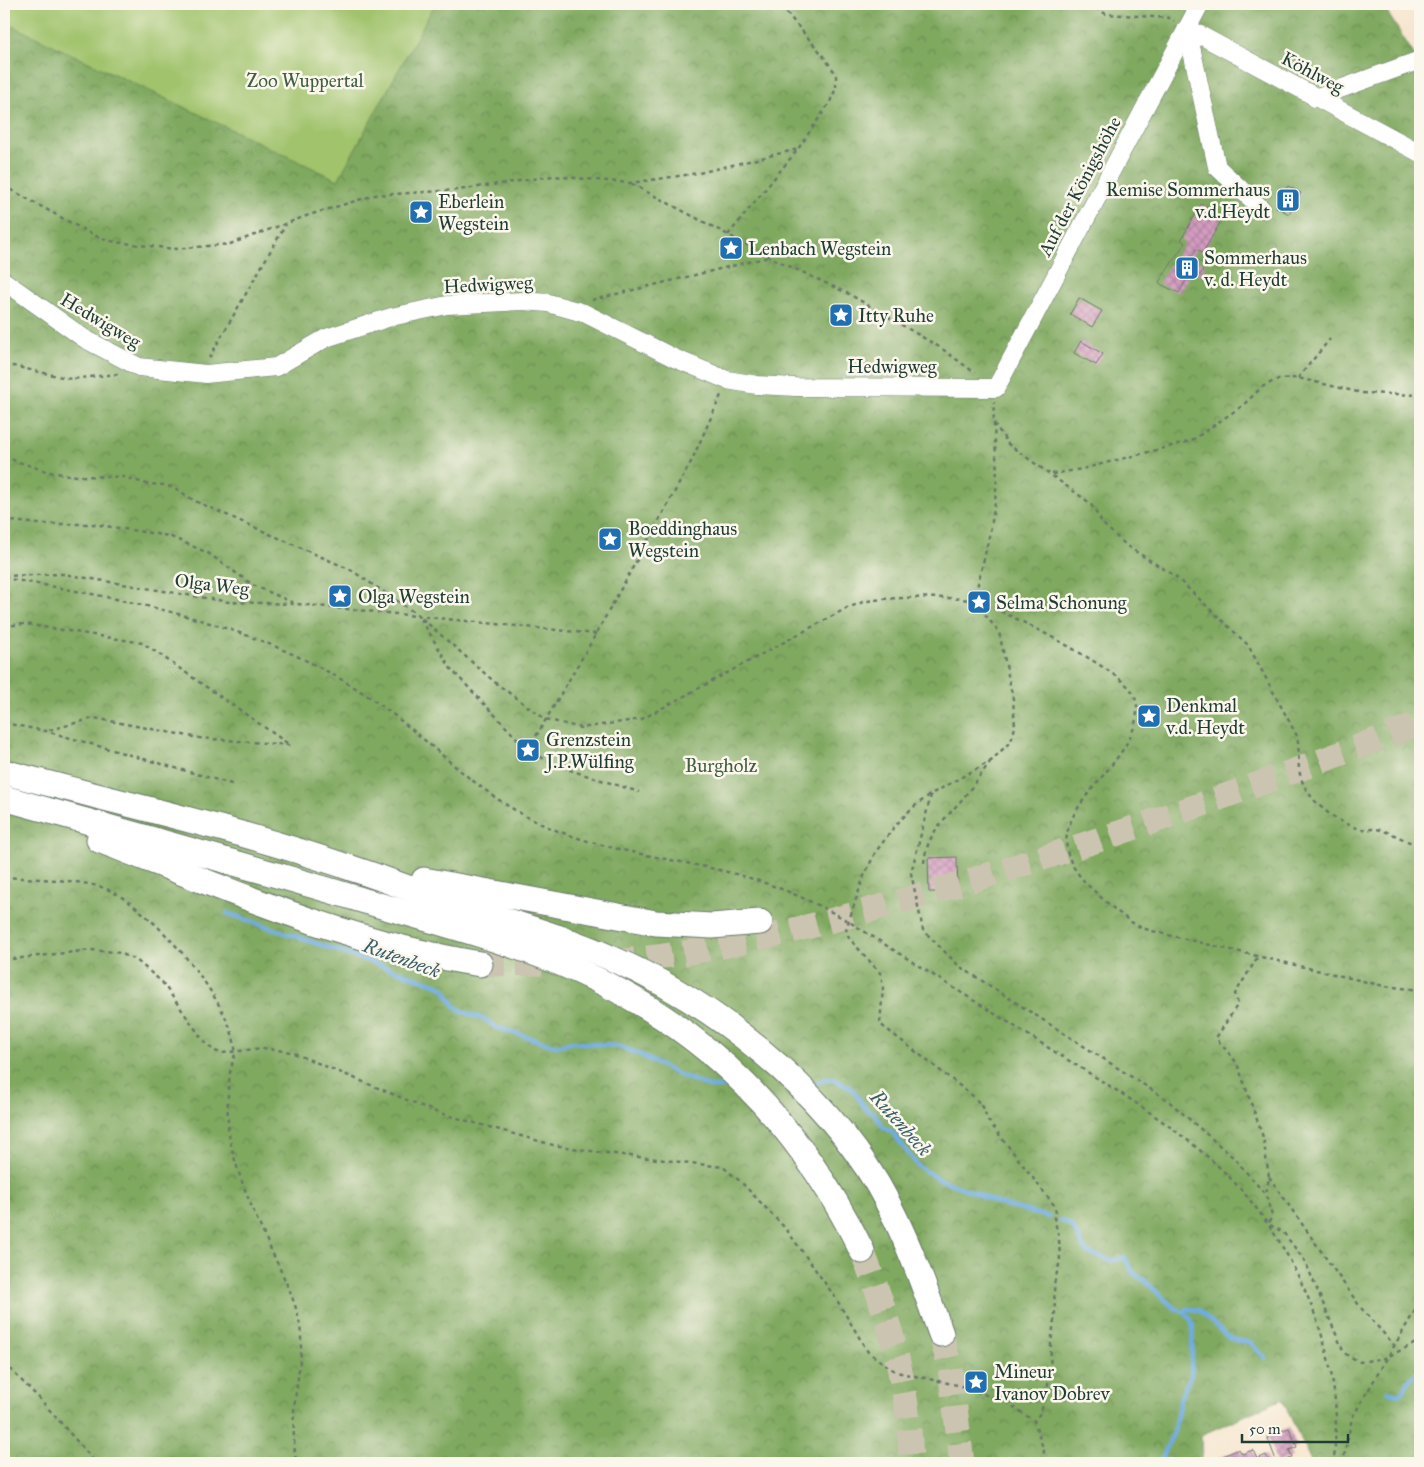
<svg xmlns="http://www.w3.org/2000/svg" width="1424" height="1467" viewBox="0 0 1424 1467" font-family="'IM FELL Great Primer',serif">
  <defs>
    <pattern id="forest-crowns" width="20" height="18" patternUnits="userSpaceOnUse" patternTransform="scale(1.25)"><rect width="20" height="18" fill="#80a960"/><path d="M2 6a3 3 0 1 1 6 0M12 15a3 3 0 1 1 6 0" fill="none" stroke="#688b50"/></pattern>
    <pattern id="building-cross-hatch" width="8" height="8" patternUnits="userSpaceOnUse" patternTransform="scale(1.25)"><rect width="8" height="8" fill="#d49cc0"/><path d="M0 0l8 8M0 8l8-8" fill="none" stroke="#ab809d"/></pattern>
  </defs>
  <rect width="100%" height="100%" fill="#fbf7ec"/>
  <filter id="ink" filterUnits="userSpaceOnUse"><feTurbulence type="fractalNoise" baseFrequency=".02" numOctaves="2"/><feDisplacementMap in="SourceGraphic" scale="10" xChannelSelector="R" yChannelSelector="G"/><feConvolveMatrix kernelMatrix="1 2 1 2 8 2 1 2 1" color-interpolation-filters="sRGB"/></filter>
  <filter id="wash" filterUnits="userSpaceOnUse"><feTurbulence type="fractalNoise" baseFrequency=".0096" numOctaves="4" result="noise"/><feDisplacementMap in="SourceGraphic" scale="20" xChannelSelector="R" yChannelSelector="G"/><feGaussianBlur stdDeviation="1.12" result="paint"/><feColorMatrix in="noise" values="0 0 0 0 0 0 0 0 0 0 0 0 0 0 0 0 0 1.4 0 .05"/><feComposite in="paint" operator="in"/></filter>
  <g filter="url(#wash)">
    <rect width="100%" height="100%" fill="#f6e6cf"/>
    <polygon fill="url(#forest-crowns)" stroke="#50734a" points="435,4 1390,4 1385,9 1420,64 1420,1463 1312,1463 1282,1399 1201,1435 1202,1463 4,1463 4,22 338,180"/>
    <polygon fill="#a0c36c" stroke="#608050" points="4,4 435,4 338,180 4,22"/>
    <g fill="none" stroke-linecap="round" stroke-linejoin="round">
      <g stroke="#70ace1" stroke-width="4.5">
        <path d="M227,913L441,986C447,992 450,1000 455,1006C466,1017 485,1015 495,1027L556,1046L573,1042L616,1046L635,1052L677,1074L710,1087H726"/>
        <polyline points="818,1082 831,1078 851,1088 867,1110 874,1113 884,1128 891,1131 918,1166 936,1178 976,1193 996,1203 1049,1217"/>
        <polyline points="1060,1220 1072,1226 1086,1252 1113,1261 1124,1257 1134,1274 1144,1280 1174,1308 1184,1312 1191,1319 1193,1328 1191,1375 1180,1399 1174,1431 1160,1463"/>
        <polyline points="1184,1312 1188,1309 1199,1310 1225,1335 1234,1340 1250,1342 1265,1358"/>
        <polyline points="1388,1391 1396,1394 1403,1392 1410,1378 1420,1371"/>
      </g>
    </g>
    <g id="blocks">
      <g fill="url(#building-cross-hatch)">
        <polygon points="1288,186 1301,193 1289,214 1276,207"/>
        <polygon points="1201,204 1223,217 1203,253 1196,249 1191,259 1206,264 1200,275 1195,272 1193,275 1190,273 1179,293 1162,285 1159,282 1185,243 1181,240"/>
        <polygon points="1079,298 1102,311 1092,327 1070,314"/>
        <polygon points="1081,341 1103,354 1096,365 1074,353"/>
        <polygon points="957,857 958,892 929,892 928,858"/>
        <polygon points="1289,1428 1297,1447 1289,1450 1292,1457 1277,1463 1267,1436"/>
        <polygon points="1239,1449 1242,1454 1253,1450 1257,1459 1266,1455 1270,1463 1221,1463 1219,1458"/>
      </g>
    </g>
  </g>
  <g filter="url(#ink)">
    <use href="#blocks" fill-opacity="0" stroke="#6a786a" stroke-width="1"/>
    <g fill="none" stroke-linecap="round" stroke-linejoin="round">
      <g stroke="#cbc4b0" stroke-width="25" stroke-dasharray="25 12" stroke-linecap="butt">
        <path d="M610,962C724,953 836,920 946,888C1106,840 1264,784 1420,723"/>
        <polyline points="480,964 560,963"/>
        <path d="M862,1251C890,1319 909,1389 911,1463"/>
        <polyline points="941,1334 950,1368 962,1463"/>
      </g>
      <g stroke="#6a786a" stroke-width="19">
        <g id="minor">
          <polyline points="1187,28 1420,153"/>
          <polyline points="1187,28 1217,167 1262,209"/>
          <polyline points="1315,98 1420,60"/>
          <polyline points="4,281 85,339 139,367 206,374 276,367 326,338 391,317 447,305 523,301 548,303 584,313 674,358 727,380 757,385 795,387 996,388 1200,4"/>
        </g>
      </g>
      <g stroke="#6a786a" stroke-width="27">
        <g id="highway">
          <path d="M4,772C117,802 233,828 345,866C380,877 414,891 449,902C504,921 560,935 613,959C716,1004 820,1087 878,1185C905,1232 923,1283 941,1334"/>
          <path d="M4,798C121,831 238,863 355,898C428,920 506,939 576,970C708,1028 799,1123 862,1251"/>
          <path d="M99,840C223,888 347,943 480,964"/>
          <polyline points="424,880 656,923 712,926 760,922"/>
        </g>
      </g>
      <g stroke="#6a786a" stroke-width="2.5" stroke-dasharray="4 4" stroke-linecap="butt">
        <polyline points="9,4 15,6"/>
        <polyline points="1089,4 1106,14 1169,18 1174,21"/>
        <polyline points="632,184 770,257 849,294 941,348 975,373"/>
        <polyline points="4,186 93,235 115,242 174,249 230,244 309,215 375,195 458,190 553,176 630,183 699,173 798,149"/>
        <polyline points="728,235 798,149 830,102 836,88 836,74 821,53 779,4"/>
        <polyline points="592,300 769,257"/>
        <polyline points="209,358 286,224"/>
        <polyline points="4,364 71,379 118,374"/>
        <polyline points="1298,378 1330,339"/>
        <path d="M994,423L1008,444L1090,503L1103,524L1127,546L1175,576L1248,645L1297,736C1300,749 1297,761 1300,774C1305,799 1337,824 1361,829C1368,830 1374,828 1381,830C1394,834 1407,841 1420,847"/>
        <path d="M4,457L49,472L76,476L124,477L147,484L164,485L175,488L195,501L351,570L418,615L497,684L545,719L581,728L642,719L847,608C854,606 861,602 868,601C887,597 956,596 974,601C1001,608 1116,668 1131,690C1134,694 1137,702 1137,707C1139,775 1014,817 1092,889C1106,902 1120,915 1136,925C1145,930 1158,932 1168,935L1384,986L1420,990"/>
        <polyline points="1052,474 1082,469 1191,441 1242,406 1262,387 1278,379 1298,378 1362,393 1420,395"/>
        <polyline points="4,520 38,524 93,524 169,536 208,553 253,585 296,604"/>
        <polyline points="4,576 63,574 229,602 297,604 596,634"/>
        <path d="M4,578C131,600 264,624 372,699C433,741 478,797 548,827C603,850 662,857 719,870C765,880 807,898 848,921C917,965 986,1008 1055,1052C1108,1085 1162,1117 1209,1158C1276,1215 1327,1313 1335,1401C1337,1422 1335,1443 1334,1463"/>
        <path d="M974,601C982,565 993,528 996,491C999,462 992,432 994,402"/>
        <polyline points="975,602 999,632 1013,699 1015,727 1011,741 991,761 931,794 912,808 894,827 875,853 864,876 846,929 849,938 881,974 883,988 880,1024 973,1096 983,1107 987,1119 1054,1205 1056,1212 1054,1218 1059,1238 1060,1261 1054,1284 1055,1314 1051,1343 1050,1377 1041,1412 1034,1421"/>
        <polyline points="421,619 451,669 528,750 557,766 639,792"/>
        <polyline points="4,626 25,624 143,643 290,745 199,738 94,718 46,731"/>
        <polyline points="4,723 46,731 235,785"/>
        <polyline points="528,750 596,634 691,462 722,393"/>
        <polyline points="931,795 911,873 923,930 959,966 1166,1099 1234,1158 1266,1195"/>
        <path d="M924,863C927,832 945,820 964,797C973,786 981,774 990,762"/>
        <path d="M4,877C35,879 68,879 98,886C145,898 231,1000 235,1048C236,1056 231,1065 230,1073C227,1097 226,1126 232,1149C241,1185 257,1220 273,1254C283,1276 294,1297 299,1320C305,1349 296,1382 294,1411C293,1428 294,1446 296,1463"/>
        <polyline points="1257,958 1235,994 1238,1004 1216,1038 1237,1063 1263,1137 1269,1177 1266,1195 1272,1216 1268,1224 1283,1232 1305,1261 1344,1353 1360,1362 1385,1358 1420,1341"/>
        <polyline points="4,960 91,950 116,952 135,959 162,982 203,1040 214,1051 222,1053 262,1048 291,1052 436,1112 553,1145 598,1152 723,1167 741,1182 786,1229 835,1297 868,1352 896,1372 962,1386 1008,1403 1034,1421 1044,1451 1042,1463"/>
        <polyline points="1269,1177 1361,1308 1394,1345"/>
        <polyline points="4,1363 39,1398 96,1463"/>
        <polyline points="1340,1463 1344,1457 1352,1418 1420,1302"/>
      </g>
      <use href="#minor" stroke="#fff" stroke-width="18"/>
      <use href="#highway" stroke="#fff" stroke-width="25"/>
    </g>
  </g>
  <defs>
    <g id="building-square" transform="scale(1.25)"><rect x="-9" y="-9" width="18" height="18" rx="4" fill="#1f6fb2" stroke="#fbf7ec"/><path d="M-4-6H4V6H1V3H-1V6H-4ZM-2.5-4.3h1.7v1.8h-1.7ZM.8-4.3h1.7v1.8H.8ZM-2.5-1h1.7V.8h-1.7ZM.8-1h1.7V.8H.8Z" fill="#fff"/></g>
    <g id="sight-square" transform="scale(1.25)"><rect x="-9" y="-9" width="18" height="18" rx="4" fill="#1f6fb2" stroke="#fbf7ec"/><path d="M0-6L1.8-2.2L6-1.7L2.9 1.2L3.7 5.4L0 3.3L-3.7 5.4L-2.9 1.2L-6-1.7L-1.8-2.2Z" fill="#fff"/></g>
  </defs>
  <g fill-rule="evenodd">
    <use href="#building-square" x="1288" y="200"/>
    <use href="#sight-square" x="421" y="212"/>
    <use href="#sight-square" x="731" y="248"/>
    <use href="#building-square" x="1187" y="268"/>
    <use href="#sight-square" x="841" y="315"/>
    <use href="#sight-square" x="610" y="539"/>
    <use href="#sight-square" x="340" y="596"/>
    <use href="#sight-square" x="979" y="602"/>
    <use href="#sight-square" x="1149" y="716"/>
    <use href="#sight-square" x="528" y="750"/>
    <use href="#sight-square" x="976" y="1382"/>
  </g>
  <g text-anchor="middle" stroke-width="5" stroke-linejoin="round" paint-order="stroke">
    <g font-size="19" fill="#1f3d34" stroke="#fbf7ec">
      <text transform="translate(1313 72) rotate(28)" y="7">Köhlweg</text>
      <text transform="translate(1079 186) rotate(-62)" y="7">Auf der Königshöhe</text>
      <text transform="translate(488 284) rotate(-3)" y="7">Hedwigweg</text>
      <text transform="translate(101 320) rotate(31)" y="7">Hedwigweg</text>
      <text x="892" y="373">Hedwigweg</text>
      <text transform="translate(212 584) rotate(7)" y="7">Olga Weg</text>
    </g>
    <g font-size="19" fill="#3f5e42" stroke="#fbf7ec">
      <text x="305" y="87">Zoo Wuppertal</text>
      <text x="721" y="772">Burgholz</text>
    </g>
    <g font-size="19" fill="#1f3d34" stroke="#fbf7ec" text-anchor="start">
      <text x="1270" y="196" text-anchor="end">Remise Sommerhaus<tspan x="1270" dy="22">v.d.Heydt</tspan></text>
      <text x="438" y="208">Eberlein<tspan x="438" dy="22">Wegstein</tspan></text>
      <text x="748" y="255">Lenbach Wegstein</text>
      <text x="1204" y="264">Sommerhaus<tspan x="1204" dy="22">v. d. Heydt</tspan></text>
      <text x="858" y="322">Itty Ruhe</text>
      <text x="628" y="535">Boeddinghaus<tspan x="628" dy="22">Wegstein</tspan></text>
      <text x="358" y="603">Olga Wegstein</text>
      <text x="996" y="609">Selma Schonung</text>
      <text x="1166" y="712">Denkmal<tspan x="1166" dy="22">v.d. Heydt</tspan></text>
      <text x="546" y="746">Grenzstein<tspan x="546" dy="22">J.P.Wülfing</tspan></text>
      <text x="994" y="1378">Mineur<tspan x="994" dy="22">Ivanov Dobrev</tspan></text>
    </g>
    <g font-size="20" font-style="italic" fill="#375e68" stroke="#fbf7ec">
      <text transform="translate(402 958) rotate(20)" y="7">Rutenbeck</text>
      <text transform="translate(901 1123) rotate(48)" y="7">Rutenbeck</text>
    </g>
  </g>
  <rect width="1424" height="1467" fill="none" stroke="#fbf7ec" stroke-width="20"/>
  <path d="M1242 1434v8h106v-8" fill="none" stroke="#1f3d34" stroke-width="2.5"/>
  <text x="1249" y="1434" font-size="15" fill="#1f3d34" stroke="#fbf7ec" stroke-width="4" paint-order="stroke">50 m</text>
</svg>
